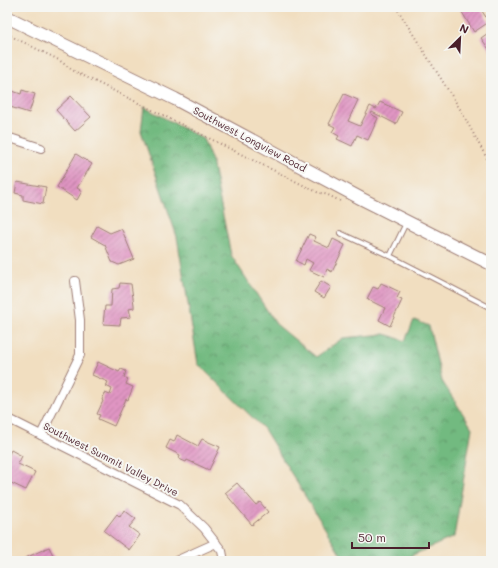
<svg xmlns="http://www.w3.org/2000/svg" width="498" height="568" viewBox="0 0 498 568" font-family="Mali,sans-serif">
  <defs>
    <pattern id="forest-crowns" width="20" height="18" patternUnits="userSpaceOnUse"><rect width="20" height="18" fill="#72ba80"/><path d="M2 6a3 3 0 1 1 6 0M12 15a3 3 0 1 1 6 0" fill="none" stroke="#609769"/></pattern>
    <pattern id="building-hatch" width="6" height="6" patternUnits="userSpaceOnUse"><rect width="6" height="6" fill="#e095c3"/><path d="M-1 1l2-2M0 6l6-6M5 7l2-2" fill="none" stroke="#b8799f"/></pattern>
  </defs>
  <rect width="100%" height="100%" fill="#f6f6f2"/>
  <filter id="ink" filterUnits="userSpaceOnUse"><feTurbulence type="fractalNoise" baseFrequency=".025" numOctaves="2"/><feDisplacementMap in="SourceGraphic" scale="8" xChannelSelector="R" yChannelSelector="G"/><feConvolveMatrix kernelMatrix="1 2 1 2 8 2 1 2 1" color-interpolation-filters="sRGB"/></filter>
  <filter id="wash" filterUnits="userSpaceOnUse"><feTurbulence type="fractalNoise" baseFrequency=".012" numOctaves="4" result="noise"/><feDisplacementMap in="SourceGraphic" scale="16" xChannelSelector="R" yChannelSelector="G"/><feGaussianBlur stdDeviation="0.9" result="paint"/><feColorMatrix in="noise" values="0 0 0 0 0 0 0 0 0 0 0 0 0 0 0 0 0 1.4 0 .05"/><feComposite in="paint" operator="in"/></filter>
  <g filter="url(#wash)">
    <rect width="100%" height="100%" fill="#f1dec0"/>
    <polygon fill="url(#forest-crowns)" stroke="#5e6c56" points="144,107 203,139 212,161 231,255 276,324 316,357 343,338 385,334 405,341 414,320 429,326 442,381 472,428 454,537 399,561 345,561 264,429 198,364 177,237 141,131"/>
    <g id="blocks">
      <g fill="url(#building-hatch)">
        <polygon points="464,7 486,7 486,8 482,11 489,22 474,32 460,9"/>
        <polygon points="491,31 491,52 481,38"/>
        <polygon points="7,89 21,94 22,90 35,94 29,113 7,106"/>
        <polygon points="344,94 358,100 348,121 360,126 370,106 376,109 380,102 402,112 396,124 372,112 371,114 378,118 368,140 357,135 352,146 337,139 339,136 332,132 335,127 329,124"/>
        <polygon points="71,96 91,117 75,131 56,110"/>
        <polygon points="76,154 92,164 77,188 82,191 77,200 57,187"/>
        <polygon points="17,182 46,187 43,204 23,200 23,195 15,193"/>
        <polygon points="97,226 110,233 120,229 122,230 134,259 119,265 112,262 105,245 91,237"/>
        <polygon points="309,234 316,237 314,241 329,248 333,239 345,245 332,272 327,269 324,277 309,270 313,263 306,259 304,265 296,261"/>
        <polygon points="321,281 331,287 324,298 314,292"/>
        <polygon points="120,283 131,284 134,305 134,308 129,309 131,317 121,318 120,325 103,324 105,306 111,306 112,289 119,288"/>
        <polygon points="381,283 400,292 397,298 402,300 390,326 379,320 385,308 367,299 373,287 378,289"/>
        <polygon points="98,362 119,372 121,369 126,371 124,377 128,379 126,384 133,387 128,400 126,399 114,426 98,419 100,415 97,414 103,401 102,400 105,393 110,395 112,389 106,386 108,382 92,375"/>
        <polygon points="177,435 198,446 202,439 220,447 209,470 187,460 186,462 179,459 180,455 166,448 170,440 174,442"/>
        <polygon points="11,450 22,456 18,464 35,472 26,490 7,481 7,458"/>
        <polygon points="237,483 256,505 260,502 268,512 252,525 225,493"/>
        <polygon points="124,510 136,519 129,527 140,535 129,550 104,531 117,514 120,517"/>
        <polygon points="49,547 56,561 19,561"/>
        <polygon points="286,558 286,561 265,561 265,560"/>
      </g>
    </g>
  </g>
  <g filter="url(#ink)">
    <use href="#blocks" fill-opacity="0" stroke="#9e7e76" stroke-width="1"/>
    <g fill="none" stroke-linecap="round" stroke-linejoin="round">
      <g stroke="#9e7e76" stroke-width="6">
        <g id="lane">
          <polyline points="406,223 390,256 491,308"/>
          <polyline points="340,233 390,256"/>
        </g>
      </g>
      <g stroke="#9e7e76" stroke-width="10">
        <g id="street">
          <polyline points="7,137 41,148"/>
          <polyline points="7,418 180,505 204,528 222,551 224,561"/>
          <polyline points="41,435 80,355 80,320 75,281"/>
          <polyline points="176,561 216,543"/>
        </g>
      </g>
      <g stroke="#9e7e76" stroke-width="14">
        <polyline id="secondary" points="7,17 175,99 362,199 491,264"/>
      </g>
      <g stroke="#9e7e76" stroke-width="2" stroke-dasharray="1 3" stroke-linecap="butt">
        <polyline points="396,7 460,109 491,166"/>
        <polyline points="7,34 59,60 72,70 317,192 328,195 340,201"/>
      </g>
      <use href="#lane" stroke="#fff" stroke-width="4"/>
      <use href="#street" stroke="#fff" stroke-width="8"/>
      <use href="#secondary" stroke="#fff" stroke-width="12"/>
    </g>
  </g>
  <g text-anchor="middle" stroke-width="4" stroke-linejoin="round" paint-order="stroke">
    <g font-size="10" fill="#4a1f2b" stroke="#f6f6f2">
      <text transform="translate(250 139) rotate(28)" y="4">Southwest Longview Road</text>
      <text transform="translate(111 459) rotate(27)" y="4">Southwest Summit Valley Drive</text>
    </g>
  </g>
  <rect width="498" height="568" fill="none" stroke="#f6f6f2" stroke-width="24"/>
  <g transform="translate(460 38) rotate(24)" stroke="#f6f6f2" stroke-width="3" paint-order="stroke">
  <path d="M0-3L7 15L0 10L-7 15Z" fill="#4a1f2b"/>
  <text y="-6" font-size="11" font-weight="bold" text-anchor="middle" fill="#4a1f2b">N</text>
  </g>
  <path d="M352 542v6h77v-6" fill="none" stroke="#4a1f2b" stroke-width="2"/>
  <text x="358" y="542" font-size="12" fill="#4a1f2b" stroke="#f6f6f2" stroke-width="3" paint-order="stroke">50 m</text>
</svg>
